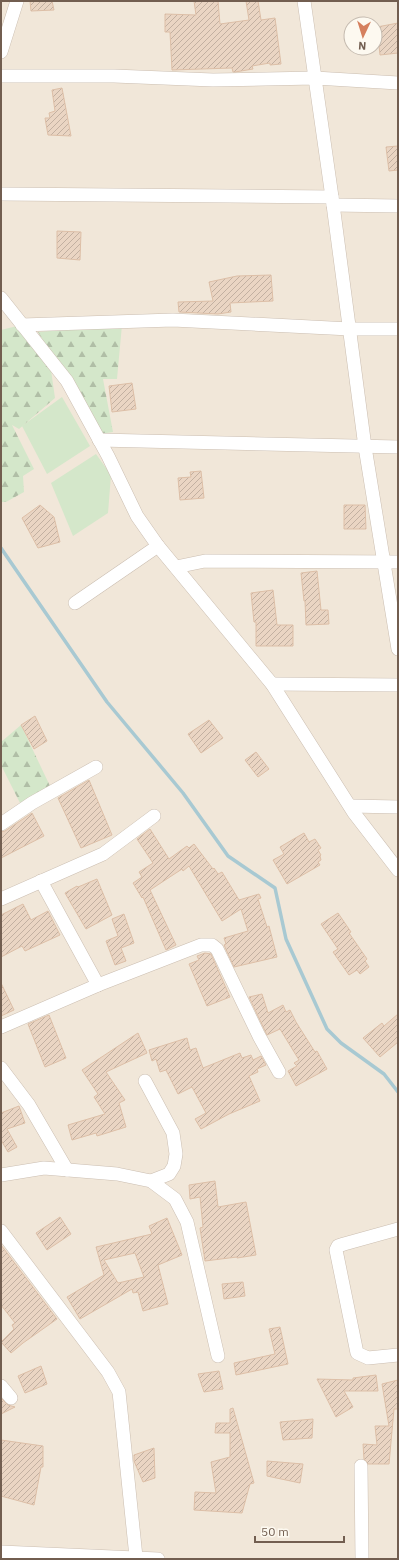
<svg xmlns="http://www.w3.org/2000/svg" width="399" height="1560" viewBox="0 0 399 1560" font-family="'IBM Plex Sans',sans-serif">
  <defs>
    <pattern id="forest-firs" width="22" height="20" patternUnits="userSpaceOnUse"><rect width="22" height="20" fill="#d4e7ca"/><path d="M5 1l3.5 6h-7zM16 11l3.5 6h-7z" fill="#b0bea6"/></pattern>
    <pattern id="building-hatch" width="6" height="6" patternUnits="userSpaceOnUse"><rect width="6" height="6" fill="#ead5c3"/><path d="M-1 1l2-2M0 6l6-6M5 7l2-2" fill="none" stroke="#c2b0a1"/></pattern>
  </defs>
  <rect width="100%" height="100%" fill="#faf5ea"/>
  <path fill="#f1e7d9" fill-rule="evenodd" d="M1,1H398V1559H1ZM351,24H375V48H351Z"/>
  <g fill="#d4e7ca">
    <polygon points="62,397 90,446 47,474 22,426"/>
    <polygon points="96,454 111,475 108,513 73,536 51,483"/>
  </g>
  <g fill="url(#forest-firs)">
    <polygon points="122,325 117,379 103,379 113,432 100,434 38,332"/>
    <polygon points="17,326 51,370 55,398 19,429 12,425 34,469 23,476 24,492 6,502 1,502 1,330"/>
    <polygon points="21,725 50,786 20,803 1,765 1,742"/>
  </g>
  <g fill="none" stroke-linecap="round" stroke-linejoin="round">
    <polyline stroke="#a8c9d2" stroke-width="3.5" points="1,548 107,702 183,793 228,856 275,888 286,939 327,1029 341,1043 384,1074 398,1092"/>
  </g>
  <g fill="url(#building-hatch)" stroke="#ddbfa7" fill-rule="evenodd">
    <polygon points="30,1 52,1 54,10 31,11"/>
    <polygon points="194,1 218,1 220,24 249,20 246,1 258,1 261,20 275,18 281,64 270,65 270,63 252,66 253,69 235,72 233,72 232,68 172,70 170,32 165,32 165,14 196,15"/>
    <polygon points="398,23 398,53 380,55 377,27"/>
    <polygon points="62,88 71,136 48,135 45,118 50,118 49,113 55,111 52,90"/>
    <polygon points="398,146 398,170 389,171 386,147"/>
    <polygon points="57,231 81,232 80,260 57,258"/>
    <polygon points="271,275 273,301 230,303 231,312 218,314 179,312 178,302 213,301 209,282 237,276"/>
    <polygon points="132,383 136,409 112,412 109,386"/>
    <polygon points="201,471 204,498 180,500 178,478 191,477 190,472"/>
    <polygon points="40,505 54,517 60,542 38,548 22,518"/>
    <polygon points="344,505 365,505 366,529 344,529"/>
    <polygon points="317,571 321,610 328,610 329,624 306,625 305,601 304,601 301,573"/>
    <polygon points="273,590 277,625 293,625 293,646 256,646 256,622 254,622 251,593"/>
    <polygon points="35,716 47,741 34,749 21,725"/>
    <polygon points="209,720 223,738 201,753 188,734"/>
    <polygon points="256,752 269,769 258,777 245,760"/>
    <polygon points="89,780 112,835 81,848 58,798"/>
    <polygon points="32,813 44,836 1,858 1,832 5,831"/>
    <polygon points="150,829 169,859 187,846 189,848 194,844 213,869 214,868 218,874 222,872 239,900 259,894 261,898 258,899 267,927 269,926 277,957 234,967 224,945 226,944 224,938 248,931 241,909 222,921 189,866 183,871 182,869 150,890 176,945 166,950 143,897 142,898 133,883 142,877 139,872 153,863 137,839"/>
    <polygon points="304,833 309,842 315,839 321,848 318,850 321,855 320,856 321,860 318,862 320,865 287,884 273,860 284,854 280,847"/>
    <polygon points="97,879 112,915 86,929 65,893 77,886 78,887"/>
    <polygon points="23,904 31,920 48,911 60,935 25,951 22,946 1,957 1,915"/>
    <polygon points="338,913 351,932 349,933 367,959 365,961 369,967 360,974 357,970 349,975 333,952 338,949 321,924"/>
    <polygon points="124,914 134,943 121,948 126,961 115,965 106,941 118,936 112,919"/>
    <polygon points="205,953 211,954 230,997 207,1006 189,964 199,960 197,956"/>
    <polygon points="1,983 14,1010 1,1016"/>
    <polygon points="262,994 268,1013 283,1005 286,1012 290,1010 296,1022 315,1052 317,1051 327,1069 296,1086 288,1071 297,1066 294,1063 299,1060 280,1029 267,1035 249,997"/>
    <polygon points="398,1014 398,1042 380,1057 363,1038 382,1023 384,1026"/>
    <polygon points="49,1015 66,1058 45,1067 28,1024"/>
    <polygon points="138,1033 147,1053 106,1072 125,1100 119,1103 126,1127 97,1136 96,1133 72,1140 68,1125 105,1114 94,1097 98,1094 82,1070"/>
    <polygon points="187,1038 190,1050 196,1048 203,1068 240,1053 242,1058 251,1055 253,1060 261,1056 266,1065 257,1069 258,1072 249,1076 260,1101 229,1114 201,1129 195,1119 206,1113 192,1087 178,1094 166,1070 160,1072 156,1059 152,1061 149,1050"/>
    <polygon points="19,1106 25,1123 7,1129 17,1147 8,1152 1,1140 1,1113"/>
    <polygon points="215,1181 218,1207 246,1202 256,1255 237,1258 237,1257 205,1261 200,1228 203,1227 200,1197 190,1199 189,1185"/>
    <polygon points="60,1217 71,1234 47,1250 36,1233"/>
    <path d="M167,1218L182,1255L158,1265L168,1304L143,1311L138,1292L133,1293L132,1289L80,1319L67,1297L104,1275L96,1247L152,1234L149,1226ZM135,1253L144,1277L118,1283L104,1260Z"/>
    <polygon points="1,1245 57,1319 23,1343 11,1353 1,1342 14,1329 12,1325 15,1323 1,1305"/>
    <polygon points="243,1282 245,1296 224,1299 222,1284"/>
    <polygon points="280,1327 288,1364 236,1375 234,1363 275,1354 269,1329"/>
    <polygon points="41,1366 47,1384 25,1393 18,1376"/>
    <polygon points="219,1371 223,1389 204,1392 198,1374"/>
    <polygon points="376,1375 378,1391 344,1391 353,1407 336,1417 317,1379 353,1380 353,1378"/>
    <polygon points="398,1380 398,1409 394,1409 389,1464 368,1464 364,1459 363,1444 377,1445 375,1426 389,1426 382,1384"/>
    <polygon points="1,1398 8,1405 15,1407 1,1414"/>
    <polygon points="233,1408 254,1483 250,1484 242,1513 194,1510 195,1492 216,1493 211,1462 230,1457 230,1433 215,1433 216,1423 230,1423 230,1409"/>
    <polygon points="313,1419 312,1438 283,1440 280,1422"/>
    <polygon points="1,1440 43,1446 43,1467 41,1467 34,1505 1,1496"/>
    <polygon points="154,1448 155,1478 143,1482 134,1461 134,1455"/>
    <polygon points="267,1461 303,1464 300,1483 267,1476"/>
  </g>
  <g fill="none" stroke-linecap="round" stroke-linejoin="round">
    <g stroke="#cbbeb1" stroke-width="14">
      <g id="minor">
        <polyline points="304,1 332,197 365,447 398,649"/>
        <polyline points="1,52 17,1"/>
        <polyline points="1,76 114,76 213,80 315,78 398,83"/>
        <polyline points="1,194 332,197"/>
        <polyline points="333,205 398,206"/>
        <polyline points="1,298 67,381 108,456 137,516 158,546 272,684 354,813 398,870"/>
        <polyline points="22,325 173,320 350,329 398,329"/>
        <polyline points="99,440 398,447"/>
        <polyline points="176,567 205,561 398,562"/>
        <polyline points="75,603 158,546"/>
        <polyline points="272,684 398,685"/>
        <polyline points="350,806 398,807"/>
        <polyline points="1,824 32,803 96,767"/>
        <polyline points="41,881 98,985"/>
        <polyline points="1,899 103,854 154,816"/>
        <polyline points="1,1027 98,985 201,945 212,945 217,949 259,1036 279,1072"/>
        <polyline points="1,1068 29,1105 67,1170"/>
        <polyline points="145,1081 173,1133 176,1154 174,1166 169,1174 151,1181"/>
        <polyline points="1,1175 44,1168 117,1174 151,1181 175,1199 187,1222 218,1356"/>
        <polyline points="398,1229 344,1244 338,1246 336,1250 357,1353 368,1358 398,1355"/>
        <polyline points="1,1231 108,1372 119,1392 136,1557"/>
        <polyline points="1,1386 11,1398"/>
        <polyline points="361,1466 362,1559"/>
        <polyline points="1,1552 158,1559"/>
      </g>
    </g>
    <use href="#minor" stroke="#fff" stroke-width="13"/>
  </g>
  <rect width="399" height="1560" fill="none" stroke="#725e50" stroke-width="4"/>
  <g transform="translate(363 36) rotate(184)"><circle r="19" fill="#fdf9f0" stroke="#c5bbb0"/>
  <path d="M0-3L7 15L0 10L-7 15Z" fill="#d5805e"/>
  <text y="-6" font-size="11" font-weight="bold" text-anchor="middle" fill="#725e50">N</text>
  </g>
  <path d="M255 1536v6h89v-6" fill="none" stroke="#725e50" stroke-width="2"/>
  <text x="261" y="1536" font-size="12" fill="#725e50" stroke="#fdf9f0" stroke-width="3" paint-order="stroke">50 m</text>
</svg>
